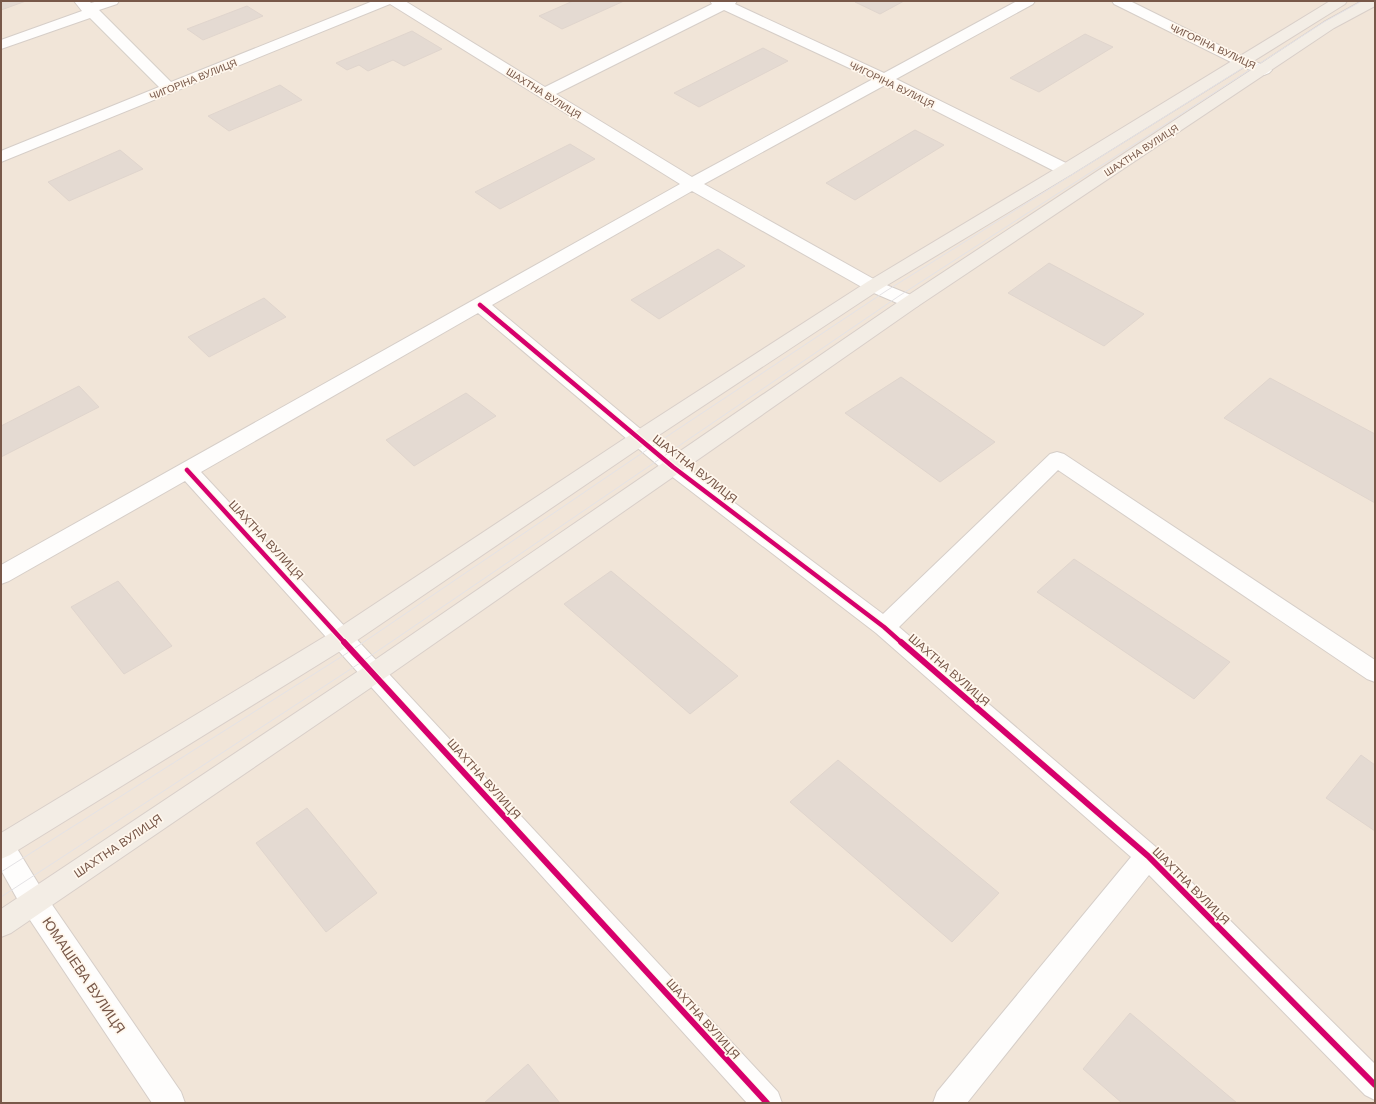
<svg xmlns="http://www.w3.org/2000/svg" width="1376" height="1104" viewBox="0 0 1376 1104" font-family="Helvetica,sans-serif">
  <rect width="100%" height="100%" fill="#f7f2eb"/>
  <rect fill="#f1e5d8" x="1" y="1" width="1374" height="1102"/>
  <g fill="#e4dad2" stroke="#e0d5cd">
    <polygon points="1,1 26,1 1,10"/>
    <polygon points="573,1 624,1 562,29 539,16"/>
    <polygon points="857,1 904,1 880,14 855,2"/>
    <polygon points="247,6 263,16 203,40 187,29"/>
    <polygon points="412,31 442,49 404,66 393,60 368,71 359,65 347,70 336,63"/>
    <polygon points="1085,34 1113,47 1039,92 1010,78"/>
    <polygon points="763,48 788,61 699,107 674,93"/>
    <polygon points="280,85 302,100 229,131 208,116"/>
    <polygon points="915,130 944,145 855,200 826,183"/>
    <polygon points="570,144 595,159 500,209 475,192"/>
    <polygon points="120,150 143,169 69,201 48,182"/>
    <polygon points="718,249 745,266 659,319 631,300"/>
    <polygon points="1049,263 1144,314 1104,346 1008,293"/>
    <polygon points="264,298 286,317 209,357 188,337"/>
    <polygon points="901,377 995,442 940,482 845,413"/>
    <polygon points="1270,378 1375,434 1375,503 1224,418"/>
    <polygon points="79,386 99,407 1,457 1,426"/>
    <polygon points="466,393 496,416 414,466 386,440"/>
    <polygon points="1074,559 1230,662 1194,699 1037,592"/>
    <polygon points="611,571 738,676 690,714 564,604"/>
    <polygon points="118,581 172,646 124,674 71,607"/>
    <polygon points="1361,755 1375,765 1375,831 1326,798"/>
    <polygon points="838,760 999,893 952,942 790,802"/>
    <polygon points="307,808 377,893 326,932 256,843"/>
    <polygon points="1130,1013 1237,1103 1122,1103 1083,1069"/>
    <polygon points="528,1064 560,1103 484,1103"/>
  </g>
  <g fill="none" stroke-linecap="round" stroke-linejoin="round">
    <g stroke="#d6cec8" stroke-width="2">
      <g id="minor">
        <path d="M74,1H89L91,3L98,1H119L117,4L99,10L171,82L373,1H405L545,87L712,4L710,1H737L735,4L884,73L1017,1H1035L1033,4L896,79L1072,166L1074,170L1072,174L1066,175L1060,174L885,85L704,184L879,282L918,298L920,302L918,306L911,308L904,306L867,290L692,191L492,305L680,462L883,614L1050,454L1057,452L1064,454L1375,660V682L1367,679L1058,470L899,627L1157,848L1375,1064V1100L1365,1095L1149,875L967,1103H933L937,1092L1131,857L876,633L666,472L478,313L201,472L778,1092L782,1103H747L185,481L9,581L1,584V565L680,184L390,4L1,162V151L159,87L90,18L1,49V40L82,11ZM724,10L873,79L692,177L556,94Z"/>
        <polygon points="1112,1 1130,1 1247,59 1269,67 1272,70 1269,73 1264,75 1237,65 1114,4"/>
        <polygon points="1,833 10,837 44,893 181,1092 185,1103 152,1103 24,911 1,870"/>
      </g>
    </g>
    <g stroke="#d9cfc9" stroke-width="2">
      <g id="major">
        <polygon points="1330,1 1347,1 1345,4 1072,174 879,290 647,443 350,645 10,855 1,859 1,833 334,631 633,433 867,282 1060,166"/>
        <polygon points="1362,1 1375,1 1375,6 1334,28 918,306 382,680 11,933 1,937 1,909 366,666 904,298 1324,22"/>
      </g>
    </g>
    <use href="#minor" fill="#fefdfc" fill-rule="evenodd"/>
    <use href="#major" fill="#f3ede5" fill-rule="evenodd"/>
    <g stroke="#e4e2e5" stroke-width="1">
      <polyline points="1,872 352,650 651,447 886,291 1254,61"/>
      <polyline points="1,897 363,661 899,296 1324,22 1362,1"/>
    </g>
    <g stroke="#fff7ed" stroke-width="7">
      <g id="cycleway-far1">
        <polyline points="480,305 673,467 884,627 902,643"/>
        <polyline points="187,470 345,643"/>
      </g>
    </g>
    <g stroke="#fff7ed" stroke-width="8">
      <g id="cycleway">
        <polyline points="344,642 767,1103"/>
        <polyline points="901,642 1148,856 1375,1085"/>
      </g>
    </g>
    <use href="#cycleway-far1" stroke="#d6006c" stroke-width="4.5"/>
    <use href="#cycleway" stroke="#d6006c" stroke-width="6"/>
  </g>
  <g text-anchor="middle" stroke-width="3.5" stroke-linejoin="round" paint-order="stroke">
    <g font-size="10" fill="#785849" stroke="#fff7ed">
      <text transform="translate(1213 46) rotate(25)" y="4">ЧИГОРІНА ВУЛИЦЯ</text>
      <text transform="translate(193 79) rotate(-22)" y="4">ЧИГОРІНА ВУЛИЦЯ</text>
      <text transform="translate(892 84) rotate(26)" y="4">ЧИГОРІНА ВУЛИЦЯ</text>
      <text transform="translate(544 93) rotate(32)" y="4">ШАХТНА ВУЛИЦЯ</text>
      <text transform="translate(1141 150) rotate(-33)" y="4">ШАХТНА ВУЛИЦЯ</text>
    </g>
    <g font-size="12" fill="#785849" stroke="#fff7ed">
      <text transform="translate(695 469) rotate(38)" y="4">ШАХТНА ВУЛИЦЯ</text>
      <text transform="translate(266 540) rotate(47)" y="4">ШАХТНА ВУЛИЦЯ</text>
      <text transform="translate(949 670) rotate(41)" y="4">ШАХТНА ВУЛИЦЯ</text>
      <text transform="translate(484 779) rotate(48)" y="4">ШАХТНА ВУЛИЦЯ</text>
      <text transform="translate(118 846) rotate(-34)" y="4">ШАХТНА ВУЛИЦЯ</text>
      <text transform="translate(1191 886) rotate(45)" y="4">ШАХТНА ВУЛИЦЯ</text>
      <text transform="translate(703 1019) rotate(48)" y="4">ШАХТНА ВУЛИЦЯ</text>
    </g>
    <g font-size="14" fill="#785849" stroke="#fff7ed">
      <text transform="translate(84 975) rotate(56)" y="5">ЮМАШЕВА ВУЛИЦЯ</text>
    </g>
  </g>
  <rect width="1376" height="1104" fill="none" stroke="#785849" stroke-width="4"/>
</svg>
